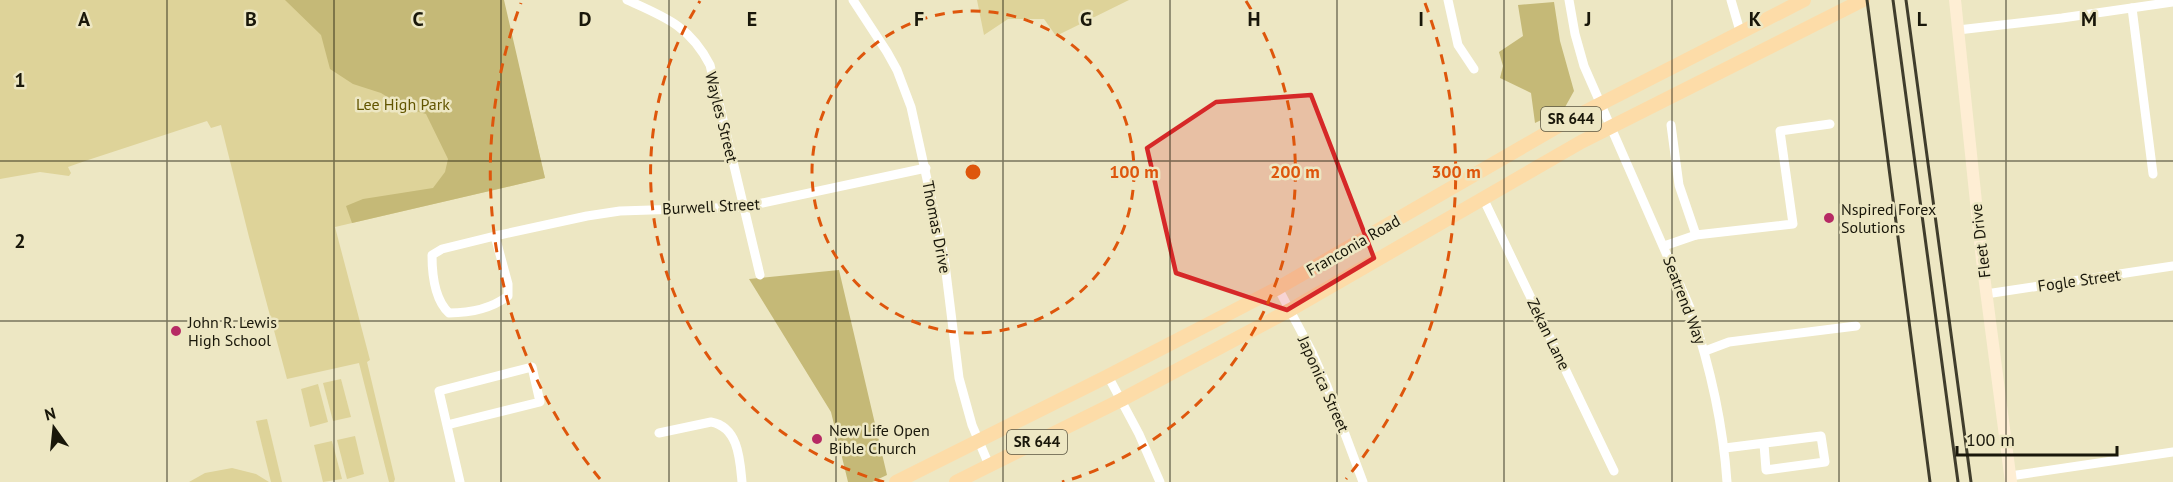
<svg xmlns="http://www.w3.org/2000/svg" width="2173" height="482" viewBox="0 0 2173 482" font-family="'PT Sans',sans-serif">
  <rect width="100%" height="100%" fill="#ede7c3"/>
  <g fill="#ded399">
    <polygon points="0,0 503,0 545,178 335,227 370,360 367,362 395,479 394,482 389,482 359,363 287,379 249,237 221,125 211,128 207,121 85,161 68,167 71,173 69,176 40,172 0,179"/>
    <polygon points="977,0 1129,0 1056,36 1044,19 1008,19 984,35"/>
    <polygon points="341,379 351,417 333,421 323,383"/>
    <polygon points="318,384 328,422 310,427 301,389"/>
    <polygon points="267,419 282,482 271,482 256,421"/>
    <polygon points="355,436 364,474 347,479 337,440"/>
    <polygon points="332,441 342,479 323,482 314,445"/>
    <polygon points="232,468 256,474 269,482 189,482 205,473"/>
  </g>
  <g fill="#c5b977">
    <polygon points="285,0 504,0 545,178 352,223 346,206 363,199 433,188 445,172 448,159 426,114 405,108 381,93 353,84 330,69 321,35"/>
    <polygon points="1554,2 1560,41 1574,91 1564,109 1535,123 1531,93 1500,78 1503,66 1499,52 1523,36 1518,5"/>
    <polygon points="839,270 887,475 872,482 848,482 831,412 749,279"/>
  </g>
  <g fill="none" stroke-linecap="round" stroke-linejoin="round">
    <g stroke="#fff" stroke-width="9">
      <path d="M627,0C665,17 690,26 710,65L760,275"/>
      <polyline points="853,0 887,52 897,70 911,107 944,256 959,378 972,425 989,465"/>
      <polyline points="1448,0 1458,45 1474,69"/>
      <path d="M1569,0L1575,34L1584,66L1691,310C1710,366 1723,423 1727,482"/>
      <polyline points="1731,0 1740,31"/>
      <polyline points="2132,8 2153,174"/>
      <polyline points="1958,30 2062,18 2173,2"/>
      <polyline points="1671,125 1679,185 1696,235"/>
      <polyline points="1483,198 1614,471"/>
      <polyline points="495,236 587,216 620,211 744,207 926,168"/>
      <path d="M495,236L508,284V296C492,308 470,313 449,313C435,300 432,274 432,255L442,249Z"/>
      <polyline points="1664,246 1696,235 1793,224 1780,131 1830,124"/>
      <polyline points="1278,288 1312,352 1327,386 1363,482"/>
      <polyline points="1986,294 2173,266"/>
      <polyline points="1705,351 1729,342 1856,326"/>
      <polyline points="1108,376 1139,434 1160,482"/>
      <polyline points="447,425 540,402 532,367 439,391 460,482"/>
      <path d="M659,433L711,422C739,427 740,461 742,482"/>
      <polyline points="1725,448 1821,436 1825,462 1766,470 1764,444"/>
      <polyline points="2010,476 2173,452"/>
    </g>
    <polyline stroke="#feeed4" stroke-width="12" points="1955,0 1982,260 2011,482"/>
    <g stroke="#fddca8" stroke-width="14">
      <polyline points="896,482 1108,376 1278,288 1569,120 1804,0"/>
      <polyline points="956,482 1121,400 1290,310 1581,142 1863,0"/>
    </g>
    <g stroke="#403d2c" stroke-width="3">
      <polyline points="1867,0 1930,482"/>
      <polyline points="1893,0 1958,482"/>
      <polyline points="1906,0 1971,482"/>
    </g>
  </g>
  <path fill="#d62828" fill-opacity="0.2" stroke="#d62828" stroke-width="4.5" stroke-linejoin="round" d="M1311,95L1374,258L1287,310L1176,273L1147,148L1216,102Z"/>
  <path fill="none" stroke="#19170a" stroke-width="1.5" stroke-opacity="0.55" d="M167,0V482M334,0V482M501,0V482M669,0V482M836,0V482M1003,0V482M1170,0V482M1337,0V482M1504,0V482M1672,0V482M1839,0V482M2006,0V482M0,161H2173M0,321H2173"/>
  <g fill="none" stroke="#de560c" stroke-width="3" stroke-dasharray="10 8">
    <circle cx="973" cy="172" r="161"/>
    <path d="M884 482A322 322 0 0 1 700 1M1246 1A322 322 0 0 1 1062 482"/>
    <path d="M600 479A483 483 0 0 1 521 3M1425 3A483 483 0 0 1 1346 479"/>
  </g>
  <g fill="#b62a64" stroke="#ede7c3" stroke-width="2">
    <circle cx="1829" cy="218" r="6"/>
    <circle cx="176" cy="331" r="6"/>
    <circle cx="817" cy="439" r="6"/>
  </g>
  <g text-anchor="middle" stroke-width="5" stroke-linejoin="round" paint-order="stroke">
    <g fill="#ede7c3" stroke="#595542" stroke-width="1.5">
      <rect x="1541" y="107" width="60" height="24" rx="4.5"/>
      <rect x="1007" y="430" width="60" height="24" rx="4.5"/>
    </g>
    <g font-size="15" font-weight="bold" fill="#19170a">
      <text x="1571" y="124">SR 644</text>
      <text x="1037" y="447">SR 644</text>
    </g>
    <g font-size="16" fill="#625500" stroke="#ede7c3">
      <text x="403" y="110">Lee High Park</text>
    </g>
    <g font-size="16" fill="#19170a" stroke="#ede7c3">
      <text transform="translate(722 117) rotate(76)" y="6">Wayles Street</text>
      <text transform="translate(711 206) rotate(-3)" y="6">Burwell Street</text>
      <text transform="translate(937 227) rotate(79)" y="6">Thomas Drive</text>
      <text transform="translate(1980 241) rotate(-97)" y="6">Fleet Drive</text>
      <text transform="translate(1353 245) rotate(-30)" y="6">Franconia Road</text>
      <text transform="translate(2079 280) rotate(-8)" y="6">Fogle Street</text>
      <text transform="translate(1685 300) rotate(69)" y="6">Seatrend Way</text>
      <text transform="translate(1549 334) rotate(64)" y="6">Zekan Lane</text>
      <text transform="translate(1324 384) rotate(66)" y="6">Japonica Street</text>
    </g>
    <g font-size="16" fill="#19170a" stroke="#ede7c3" text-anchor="start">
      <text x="1841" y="215">Nspired Forex<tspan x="1841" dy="18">Solutions</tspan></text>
      <text x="188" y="328">John R. Lewis<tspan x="188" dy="18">High School</tspan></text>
      <text x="829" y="436">New Life Open<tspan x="829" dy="18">Bible Church</tspan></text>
    </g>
  </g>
  <g font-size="20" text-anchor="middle" font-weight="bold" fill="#19170a" stroke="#ede7c3" stroke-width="5" stroke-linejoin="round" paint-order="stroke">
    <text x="84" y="26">A</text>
    <text x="251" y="26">B</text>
    <text x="418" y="26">C</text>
    <text x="585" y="26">D</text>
    <text x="752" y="26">E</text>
    <text x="919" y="26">F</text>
    <text x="1086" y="26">G</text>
    <text x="1254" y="26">H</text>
    <text x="1421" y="26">I</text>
    <text x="1588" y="26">J</text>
    <text x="1755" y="26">K</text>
    <text x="1922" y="26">L</text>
    <text x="2089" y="26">M</text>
    <text x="20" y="87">1</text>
    <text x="20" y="248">2</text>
  </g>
  <circle cx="973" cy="172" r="9" fill="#de560c" stroke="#ede7c3" stroke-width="3"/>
  <g font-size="18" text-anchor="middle" font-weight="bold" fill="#de560c" stroke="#ede7c3" stroke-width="5" stroke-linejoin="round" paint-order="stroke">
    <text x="1134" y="178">100 m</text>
    <text x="1295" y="178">200 m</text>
    <text x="1456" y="178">300 m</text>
  </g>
  <g transform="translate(54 428) rotate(345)" stroke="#ede7c3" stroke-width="4.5" paint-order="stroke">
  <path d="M0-4.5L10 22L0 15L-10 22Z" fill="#19170a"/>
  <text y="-9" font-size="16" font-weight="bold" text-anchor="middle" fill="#19170a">N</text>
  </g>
  <path d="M1957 446v9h160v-9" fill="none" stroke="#19170a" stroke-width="3"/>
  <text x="1966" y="446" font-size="18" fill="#19170a" stroke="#ede7c3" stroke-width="4.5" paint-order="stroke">100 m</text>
</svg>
